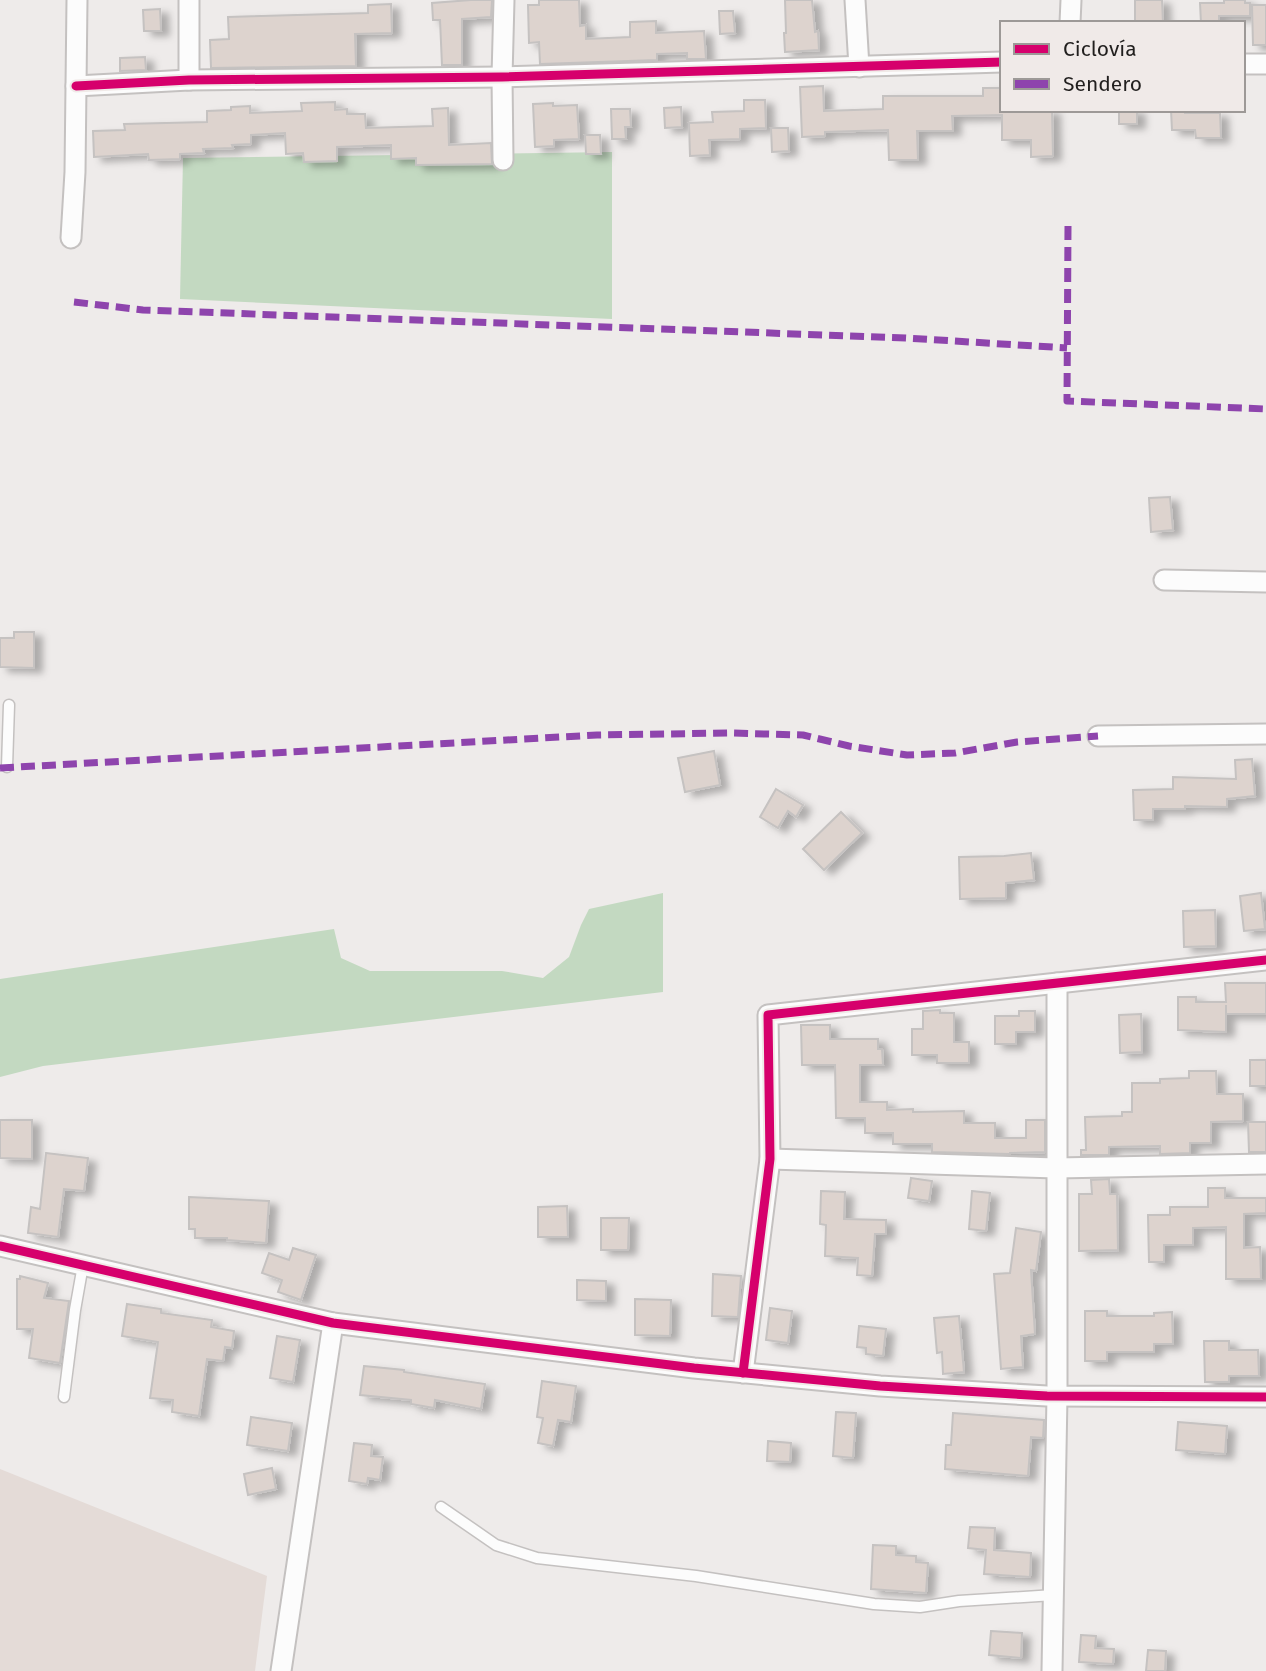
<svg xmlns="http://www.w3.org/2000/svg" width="1266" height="1671" viewBox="0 0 1266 1671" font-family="'Fira Sans',sans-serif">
  <defs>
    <filter id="shadow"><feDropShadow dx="8" dy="4.5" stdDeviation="3.5" flood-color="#0004"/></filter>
  </defs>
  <rect width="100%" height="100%" fill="#eeebea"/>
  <polygon fill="#e4dbd7" points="0,1469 267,1576 255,1671 0,1671"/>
  <g fill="#c3d9c1">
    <polygon points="612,152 612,319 180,299 183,158"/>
    <polygon points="663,893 663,992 43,1066 0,1077 0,979 334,929 341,958 370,971 502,971 543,978 569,957 581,925 589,909"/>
  </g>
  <g fill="#ddd3ce" stroke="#c5c2c1" stroke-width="2" filter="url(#shadow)">
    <polygon points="471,0 492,0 491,17 462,19 462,65 442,65 440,20 433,20 432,3"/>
    <polygon points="539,0 579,0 580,26 586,25 586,39 630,37 630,22 656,21 656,33 704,31 706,59 687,59 687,53 657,54 657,60 540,64 539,42 529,43 528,5 539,5"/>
    <polygon points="785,0 812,0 815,32 818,31 819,50 785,52 784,33 786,33"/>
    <polygon points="1135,0 1162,0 1163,23 1135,23"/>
    <polygon points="1224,0 1245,0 1245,3 1250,3 1250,16 1219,16 1219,23 1201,23 1200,3 1224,3"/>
    <polygon points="391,4 392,33 355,34 356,66 211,68 210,40 229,39 228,17 368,13 368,5"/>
    <polygon points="1252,5 1266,5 1266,45 1253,45"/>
    <polygon points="160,9 161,31 144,31 143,10"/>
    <polygon points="719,11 733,11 735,33 720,34"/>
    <polygon points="145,57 146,70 120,71 120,58"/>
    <polygon points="823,86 824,111 883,109 883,96 983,96 983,88 1001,88 1002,110 1052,110 1053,156 1031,157 1031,140 1002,140 1002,115 952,116 953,131 917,131 918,160 889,160 888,130 825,132 825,136 802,137 800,87"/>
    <polygon points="744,100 765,100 766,128 740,129 740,139 709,140 710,155 690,156 689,123 713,122 712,112 744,111"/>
    <polygon points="335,102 335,110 347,109 347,114 365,114 366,128 433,126 432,109 448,108 449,145 491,143 492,164 416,165 416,158 391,159 391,145 337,147 337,161 304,162 303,153 286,154 285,133 251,135 251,144 232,145 233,148 203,149 204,153 180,154 180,159 149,160 148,154 94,157 93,131 125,130 124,124 207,122 207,111 231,110 231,107 250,106 250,113 302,111 301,103"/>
    <polygon points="553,103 553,106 577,105 579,139 554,140 554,146 535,147 533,104"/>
    <polygon points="681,107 682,127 665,128 664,108"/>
    <polygon points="611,109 630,109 631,127 625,127 626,139 612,139"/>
    <rect x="1119" y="110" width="18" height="14"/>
    <polygon points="1171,110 1185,110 1185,113 1220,113 1221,138 1196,138 1195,130 1172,130"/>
    <polygon points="771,128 788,128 789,151 772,152"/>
    <polygon points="585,135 600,135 601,154 586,154"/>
    <polygon points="1170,497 1173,530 1151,532 1149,498"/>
    <polygon points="14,632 34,632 34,668 0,667 0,638 14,638"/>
    <polygon points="714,751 720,785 685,792 678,758"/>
    <polygon points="1252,759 1255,796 1227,799 1227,807 1185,806 1185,809 1153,809 1153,820 1134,820 1133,790 1173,789 1173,777 1236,779 1235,760"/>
    <polygon points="776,789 803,805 796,817 788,811 778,828 760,817"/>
    <polygon points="841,812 862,833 824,870 803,849"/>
    <polygon points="1031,853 1034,880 1006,883 1006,898 960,899 959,857 1004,856"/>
    <polygon points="1261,893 1265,929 1244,931 1240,896"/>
    <polygon points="1215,910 1216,946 1184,947 1183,911"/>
    <polygon points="1225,983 1266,983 1266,1014 1226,1014 1226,1005 1226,1032 1178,1030 1178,997 1196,997 1196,1002 1226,1002"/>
    <polygon points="940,1010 940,1013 954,1013 954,1042 969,1042 969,1063 937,1063 937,1055 912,1055 912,1029 923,1029 923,1011"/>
    <polygon points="1019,1011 1035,1011 1035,1032 1016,1032 1016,1044 995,1044 995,1016 1019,1016"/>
    <polygon points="1141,1014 1142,1052 1120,1053 1119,1015"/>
    <polygon points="801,1025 830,1025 830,1039 878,1039 878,1049 882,1049 883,1065 860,1065 860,1102 887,1102 887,1110 913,1109 913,1112 964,1111 964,1123 995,1123 995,1138 1026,1138 1026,1120 1045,1120 1045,1152 1010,1153 1010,1154 932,1152 932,1144 893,1144 893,1133 865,1133 865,1118 836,1118 835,1065 802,1065"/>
    <rect x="1250" y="1060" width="16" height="26"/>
    <polygon points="1189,1071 1216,1071 1217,1094 1243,1094 1243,1121 1211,1122 1211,1143 1190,1143 1190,1153 1160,1154 1160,1146 1109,1147 1109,1155 1081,1155 1081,1150 1086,1150 1085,1117 1122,1116 1122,1112 1132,1112 1132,1083 1160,1083 1160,1079 1189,1078"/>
    <polygon points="0,1120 32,1120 32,1159 0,1158"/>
    <polygon points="1248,1122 1266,1122 1266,1152 1249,1152"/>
    <polygon points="46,1153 88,1158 84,1191 64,1189 58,1237 28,1233 31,1207 40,1209"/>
    <polygon points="911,1178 932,1181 929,1201 908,1198"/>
    <polygon points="1109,1179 1110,1194 1117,1194 1118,1250 1079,1251 1079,1194 1092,1194 1091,1180"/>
    <polygon points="1208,1188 1225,1188 1225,1198 1266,1198 1266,1213 1244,1214 1244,1248 1260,1247 1261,1279 1226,1279 1226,1227 1193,1228 1193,1245 1164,1245 1164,1262 1149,1262 1148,1215 1170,1215 1170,1207 1208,1207"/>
    <polygon points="821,1191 845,1192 844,1219 886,1220 886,1234 875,1234 872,1276 857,1275 858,1258 825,1256 826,1225 820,1224"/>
    <polygon points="972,1191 990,1193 986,1231 969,1229"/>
    <polygon points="189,1197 269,1201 266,1243 227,1240 227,1238 195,1238 195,1229 189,1229"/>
    <polygon points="567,1206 568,1237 538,1237 538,1207"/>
    <polygon points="601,1218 629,1218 628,1250 601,1250"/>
    <polygon points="1016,1228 1041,1232 1036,1271 1031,1270 1035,1334 1021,1336 1023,1367 1001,1369 994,1274 1010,1273"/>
    <polygon points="293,1248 316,1255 301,1300 278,1292 282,1280 262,1273 269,1253 289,1260"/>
    <polygon points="713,1274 741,1276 738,1317 712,1316"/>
    <polygon points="20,1276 48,1283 44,1298 69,1301 60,1363 29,1358 33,1329 17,1329 17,1279 20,1279"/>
    <polygon points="577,1280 606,1281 606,1301 577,1300"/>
    <polygon points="635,1299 671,1300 670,1336 635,1335"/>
    <polygon points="127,1304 161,1309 161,1313 212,1320 211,1327 234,1331 232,1348 225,1347 223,1361 207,1359 199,1416 172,1412 173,1400 150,1398 158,1342 122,1336"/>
    <polygon points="770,1308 792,1311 788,1343 766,1340"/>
    <polygon points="1085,1311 1107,1311 1107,1316 1154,1316 1154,1313 1172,1312 1173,1344 1154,1344 1154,1352 1107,1352 1107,1361 1085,1361"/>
    <polygon points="959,1316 964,1372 943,1374 942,1352 937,1353 934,1318"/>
    <polygon points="859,1326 886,1329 883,1356 866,1354 866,1348 857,1347"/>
    <polygon points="277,1336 300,1340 293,1382 270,1378"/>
    <polygon points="1204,1341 1229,1341 1229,1350 1258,1350 1259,1376 1229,1376 1229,1382 1205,1382"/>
    <polygon points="364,1366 404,1370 404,1372 485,1384 481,1409 435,1400 434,1408 411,1404 411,1400 360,1395"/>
    <polygon points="542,1381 576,1386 571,1422 558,1420 553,1446 538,1443 543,1418 537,1417"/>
    <polygon points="836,1412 856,1413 853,1458 833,1456"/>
    <polygon points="953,1413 1044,1420 1043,1438 1031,1437 1028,1476 945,1469 946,1445 951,1445"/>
    <polygon points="251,1417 292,1423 288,1451 247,1445"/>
    <polygon points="1178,1422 1227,1426 1225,1454 1176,1450"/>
    <polygon points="768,1441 791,1443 790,1462 767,1461"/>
    <polygon points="354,1443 372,1445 371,1456 383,1457 380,1480 368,1478 367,1484 349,1481"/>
    <polygon points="272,1468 276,1489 248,1495 244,1474"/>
    <polygon points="970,1527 995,1528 994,1550 1031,1553 1030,1577 984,1574 986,1550 968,1548"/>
    <polygon points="873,1545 896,1546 896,1555 916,1556 916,1562 928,1563 926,1593 871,1589"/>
    <polygon points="991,1631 1022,1633 1021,1658 989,1655"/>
    <polygon points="1081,1635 1096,1636 1095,1648 1114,1649 1113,1664 1079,1662"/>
    <polygon points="1148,1650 1166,1651 1165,1671 1146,1671"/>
  </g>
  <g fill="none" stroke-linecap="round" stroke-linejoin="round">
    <g stroke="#c4c1c0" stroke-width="13">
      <g id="service">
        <polyline points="7,767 9,705"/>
        <polyline points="64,1397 75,1310 83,1265"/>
        <polyline points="441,1507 496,1545 537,1558 696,1576 874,1604 920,1607 959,1601 1054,1595"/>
      </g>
    </g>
    <g stroke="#c4c1c0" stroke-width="23">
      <g id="minor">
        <polyline points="855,0 859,67"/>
        <polyline points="1070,23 1071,0"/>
        <polyline points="1243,64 1266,64"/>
        <polyline points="189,80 189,0"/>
        <polyline points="76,86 189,80 502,77 1002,62"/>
        <polyline points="503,160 502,77 504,0"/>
        <polyline points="71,238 75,172 77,0"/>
        <polyline points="1164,580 1266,582"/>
        <polyline points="1098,736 1266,734"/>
        <polyline points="770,1159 1056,1168 1266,1164"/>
        <polyline points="0,1246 333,1323 694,1368 880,1386 1047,1396 1266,1397"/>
        <polyline points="743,1373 770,1159 768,1015 1266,960"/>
        <polyline points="281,1671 333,1323"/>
        <polyline points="1052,1671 1057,1396 1057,983"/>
      </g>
    </g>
    <use href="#service" stroke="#fcfcfc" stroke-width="10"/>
    <use href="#minor" stroke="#fcfcfc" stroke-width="19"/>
    <g stroke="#8e44ad" stroke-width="7" stroke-dasharray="14 7" stroke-linecap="butt">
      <polyline points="1068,226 1067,401 1266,409"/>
      <polyline points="74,302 143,310 906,338 1067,348"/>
      <polyline points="0,768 597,735 730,733 803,735 849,746 907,755 955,753 1017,742 1098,736"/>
    </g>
    <g stroke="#f0eae8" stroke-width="13">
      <g id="cycleway">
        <polyline points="76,86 189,80 502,77 1002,62"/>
        <polyline points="0,1246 333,1323 694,1368 880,1386 1047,1396 1266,1397"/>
        <polyline points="743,1373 770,1159 768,1015 1266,960"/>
      </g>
    </g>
    <use href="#cycleway" stroke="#d6006c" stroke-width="9"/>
  </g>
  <rect x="1000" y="21" width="245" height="91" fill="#f0eae8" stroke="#9d9997" stroke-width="2"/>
  <rect x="1014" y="44" width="35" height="10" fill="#d6006c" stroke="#9d9997" stroke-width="2"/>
  <text x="1063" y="56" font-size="21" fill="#211f1e">Ciclovía</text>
  <rect x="1014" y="79" width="35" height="10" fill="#8e44ad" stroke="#9d9997" stroke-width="2"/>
  <text x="1063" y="91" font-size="21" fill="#211f1e">Sendero</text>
</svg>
